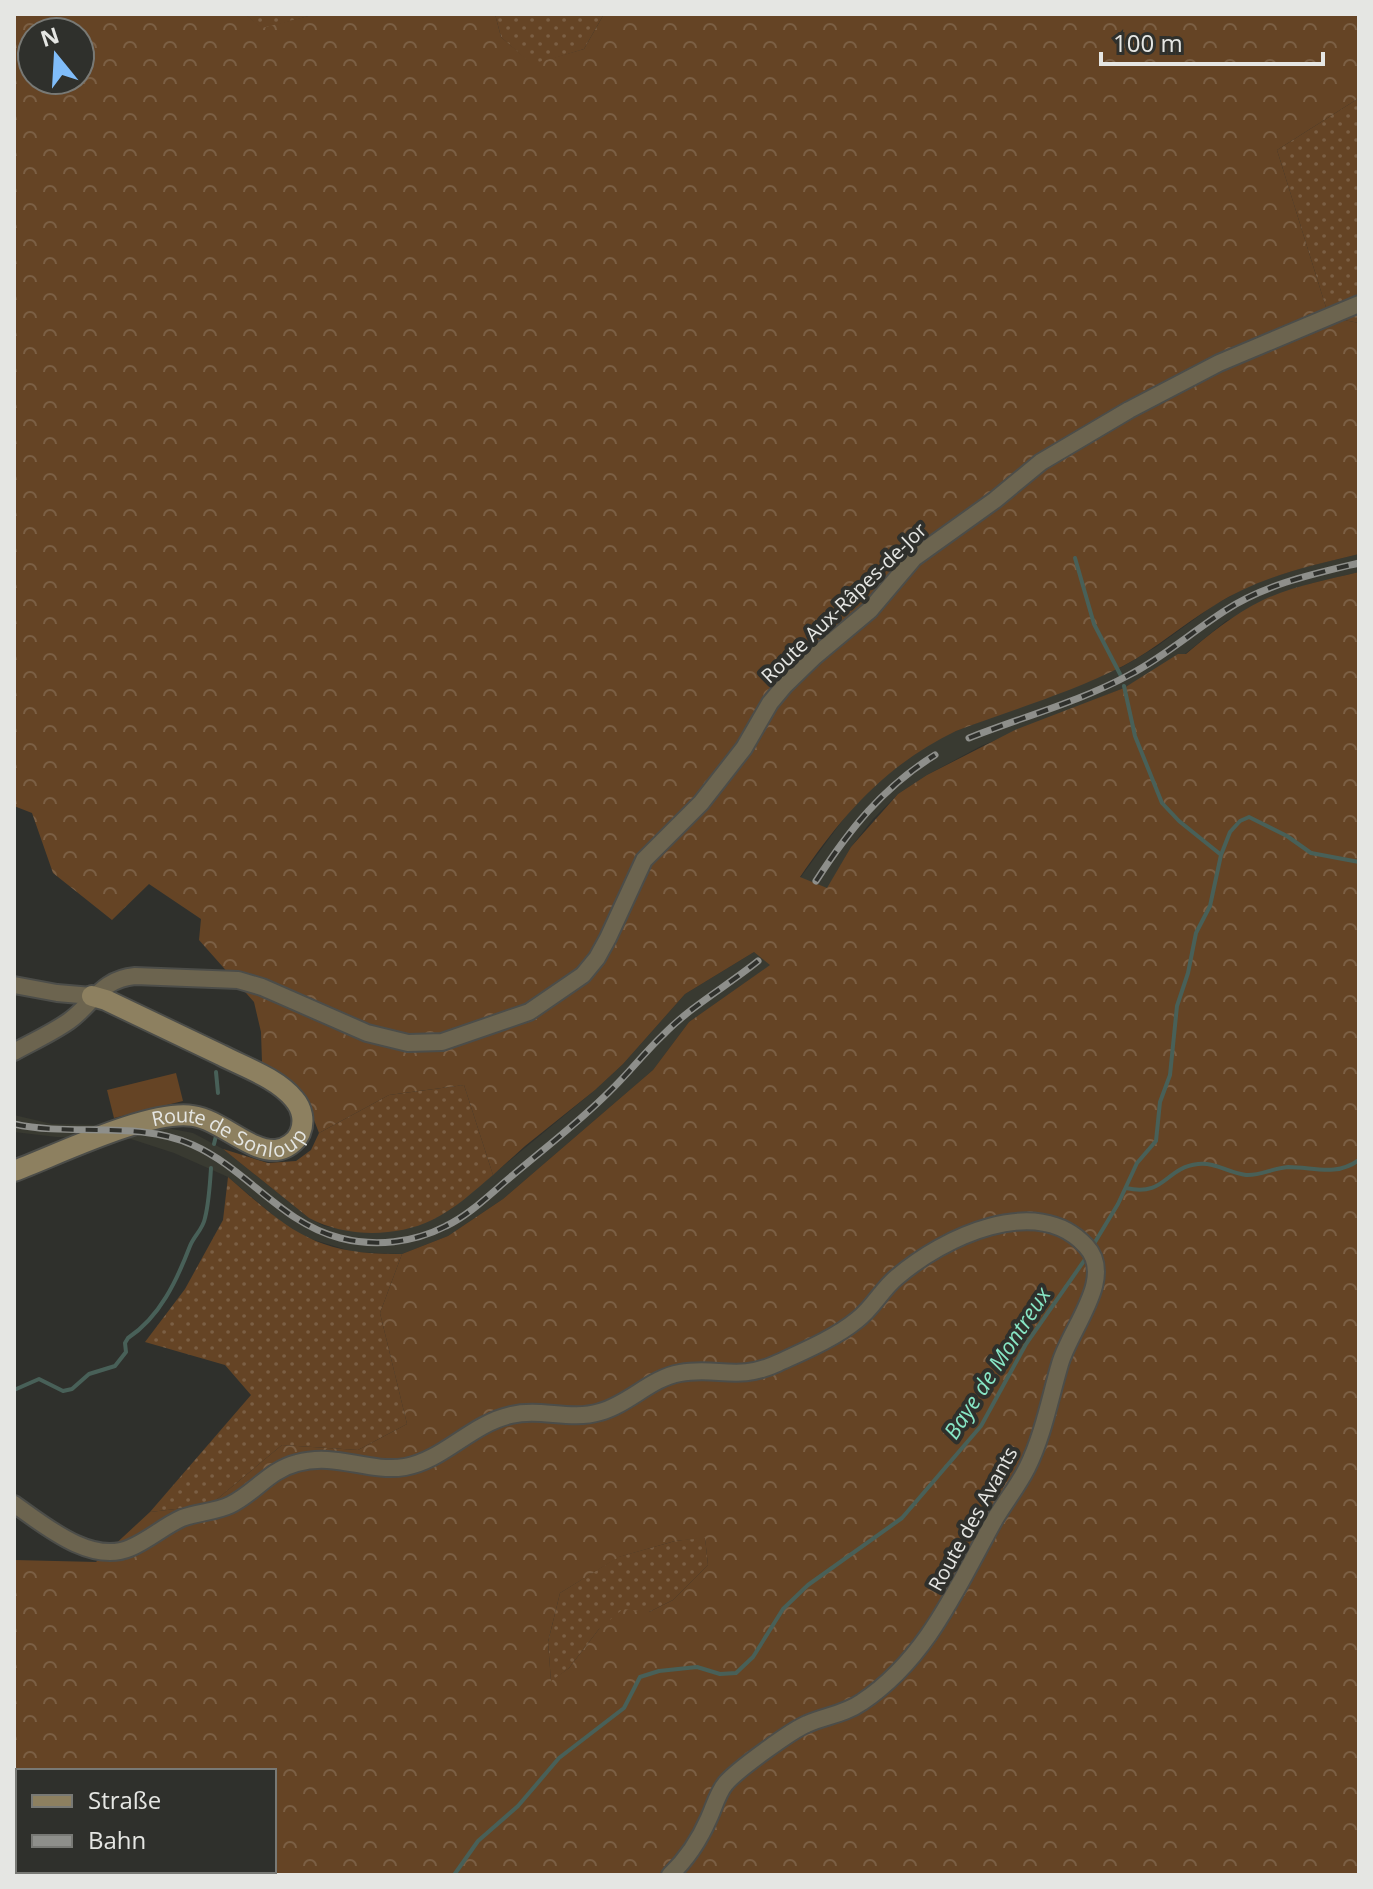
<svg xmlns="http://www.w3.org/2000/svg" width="1373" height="1889" viewBox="0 0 1373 1889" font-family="'Open Sans',sans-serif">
  <defs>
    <pattern id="grass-dots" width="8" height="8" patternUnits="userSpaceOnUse" patternTransform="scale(2)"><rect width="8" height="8" fill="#654425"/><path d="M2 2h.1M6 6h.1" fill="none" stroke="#7b5f44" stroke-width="1.8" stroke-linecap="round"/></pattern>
    <pattern id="forest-crowns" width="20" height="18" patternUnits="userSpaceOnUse" patternTransform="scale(2)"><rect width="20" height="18" fill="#654425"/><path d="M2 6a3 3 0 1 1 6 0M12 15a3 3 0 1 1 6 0" fill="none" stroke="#7b5f44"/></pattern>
  </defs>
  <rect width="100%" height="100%" fill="#2f302c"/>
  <g fill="#393a31">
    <polygon points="1359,554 1359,572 1309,584 1226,621 1185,654 1124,688 981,746 927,775 898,794 873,819 851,847 827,889 800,878 853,806 881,779 929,744 956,731 1122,667 1156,647 1214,605 1254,583 1305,567"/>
    <polygon points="754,952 771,965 689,1022 653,1070 503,1199 448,1236 402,1254 354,1252 304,1237 287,1227 228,1177 174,1153 131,1139 57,1137 14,1132 14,1115 52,1124 156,1126 193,1133 223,1149 309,1218 324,1226 367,1233 451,1209 595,1090 623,1064 685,994"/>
  </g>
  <g fill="url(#grass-dots)">
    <polygon points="245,14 316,14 262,29"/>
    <polygon points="495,14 604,14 584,49 532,65 501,37"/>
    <polygon points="1359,98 1359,323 1329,317 1277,150"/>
    <path d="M464,1085L493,1175C474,1191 455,1209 432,1220C395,1238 344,1237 309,1218L223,1149L268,1163L296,1161L311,1150L319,1133L389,1095Z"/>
    <path d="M228,1177C291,1232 315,1255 402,1254L380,1313L407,1424L358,1450L282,1445L210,1505L150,1512L251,1395L225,1365L145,1342L185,1289L223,1220Z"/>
    <polygon points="705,1537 708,1565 673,1600 649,1612 599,1629 569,1668 551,1682 548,1642 560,1593 618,1557 675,1541"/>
  </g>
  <path fill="url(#forest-crowns)" fill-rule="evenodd" d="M14,14H245L262,28L316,14H495L501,37L532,64L584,49L604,14H1359V98L1277,150L1329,317L1359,323V554C1309,566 1259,577 1215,605C1183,624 1156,649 1123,666C1070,693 1011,710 956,731C886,765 843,814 800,877L827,888L851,847L898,794L927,775L1015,730L1124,688L1178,654H1186C1210,634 1234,614 1263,600C1293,586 1327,580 1359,572V1875H14V1560L96,1562L150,1512L210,1505L282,1445L358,1450L407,1424L380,1313L402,1254L448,1236L503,1199L653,1070L689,1022L770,965L754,952L685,994L623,1064L595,1090L525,1146L493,1175L464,1085L389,1095L319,1133L304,1094L262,1062L261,1032L254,1002L199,940L201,919L149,884L112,920L53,873L32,813L14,806ZM32,32H80V80H32ZM705,1538L708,1565L673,1600L649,1612L623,1609L599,1629L569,1668L551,1681L548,1642L560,1593L619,1557L675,1541ZM18,1771H274V1871H18Z"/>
  <polygon fill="#654425" points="176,1073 183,1101 114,1118 107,1090"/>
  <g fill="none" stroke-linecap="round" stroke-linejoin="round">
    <g stroke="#486058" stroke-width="4">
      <polyline points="1075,558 1094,624 1120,674"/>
      <polyline points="1124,686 1135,736 1162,803 1179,821 1220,854"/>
      <polyline points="216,1072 218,1093"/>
      <polyline points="214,1144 217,1132"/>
      <path d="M1126,1188C1166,1197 1164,1168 1198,1164C1215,1162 1229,1173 1246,1175C1260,1176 1273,1168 1288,1167C1314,1167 1335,1177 1359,1160"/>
      <polyline points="1092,1247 1118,1204 1137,1163 1156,1141 1160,1102 1170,1075 1177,1006 1188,973 1196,933 1210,906 1221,855 1230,832 1240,821 1249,817 1287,836 1311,853 1359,862"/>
      <path d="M14,1390L39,1379L63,1391L72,1389L89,1374L115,1366L126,1352L125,1343L128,1338C160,1317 177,1280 190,1246C194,1236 203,1229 205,1218C209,1202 210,1184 211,1168"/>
      <polyline points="454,1875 478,1841 518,1806 559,1758 624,1708 640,1677 659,1671 697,1667 720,1674 736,1673 753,1657 783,1609 808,1585 902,1518 981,1426 1026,1344 1086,1258"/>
    </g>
    <g stroke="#4c4d49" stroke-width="20">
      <g id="street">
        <polyline points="14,985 57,993 92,996"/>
        <path d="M14,1052C32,1042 52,1033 69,1021C93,1004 101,979 135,976L238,980L262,987L367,1033L408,1043L442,1042L529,1012L583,975L597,958L608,938L644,860L701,803L744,748L770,703L785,685L815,656L870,610L914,558L995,500L1041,462L1129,410L1219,363L1359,304"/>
        <path d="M14,1504C44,1525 91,1565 130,1548C149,1540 164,1526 182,1518C198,1512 215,1512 230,1505C255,1493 269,1470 297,1463C336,1452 368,1473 405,1467C444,1460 471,1424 511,1415C541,1408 570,1421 600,1412C629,1404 651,1378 680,1373C717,1366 738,1382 778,1363C804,1351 835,1338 857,1320C873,1308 882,1289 897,1277C942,1238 1037,1192 1086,1246C1116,1278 1070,1328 1060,1364C1050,1398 1043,1436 1027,1468C1018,1486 1005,1502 995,1519C958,1585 928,1658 862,1702C845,1714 825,1716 807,1724C792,1730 737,1770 726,1783C718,1792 714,1807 709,1818C699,1841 688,1858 670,1875"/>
      </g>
    </g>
    <g stroke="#4c4d49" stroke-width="24">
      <g id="secondary">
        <path id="s1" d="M14,1171C57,1155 150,1109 193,1116C221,1120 250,1152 276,1150C286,1149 296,1142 300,1133C305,1121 302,1108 294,1099C277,1078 244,1067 221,1055C183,1037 144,1018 106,1000L92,996"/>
      </g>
    </g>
    <use href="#street" stroke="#6c644f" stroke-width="16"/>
    <use href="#secondary" stroke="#8d8060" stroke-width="20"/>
    <g stroke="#8e8f8b" stroke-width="7">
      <g id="rail">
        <path d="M969,738C1022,717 1079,702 1129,675C1164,657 1193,631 1226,610C1266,584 1313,574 1359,563"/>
        <path d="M816,881C849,830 883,787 935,755"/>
        <path d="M14,1124C73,1137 137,1120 193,1145C247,1169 281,1223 340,1238C375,1247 413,1243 446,1226C471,1214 491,1193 513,1175C545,1148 579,1122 609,1092C628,1074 644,1053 663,1035C691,1006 727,986 758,961"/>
      </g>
    </g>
    <use href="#rail" stroke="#2f302c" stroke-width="4" stroke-dasharray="12" stroke-linecap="butt"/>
  </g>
  <g text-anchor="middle" stroke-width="8" stroke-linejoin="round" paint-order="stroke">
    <g font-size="20" fill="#e5e6e3" stroke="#2f302c">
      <text transform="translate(844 603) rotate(-44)" y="7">Route Aux-Râpes-de-Jor</text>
      <text dy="7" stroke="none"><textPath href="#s1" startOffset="230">Route de Sonloup</textPath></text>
      <text transform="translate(973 1519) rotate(-61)" y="7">Route des Avants</text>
    </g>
    <g font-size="22" font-style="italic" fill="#87e6c5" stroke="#2f302c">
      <text transform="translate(997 1363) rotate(-57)" y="8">Baye de Montreux</text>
    </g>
  </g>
  <rect width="1373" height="1889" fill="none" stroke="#e5e6e3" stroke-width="32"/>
  <rect x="16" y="1769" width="260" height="104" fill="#2f302c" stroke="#787975" stroke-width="2"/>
  <rect x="32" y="1795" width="40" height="12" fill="#8d8060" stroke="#787975" stroke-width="2"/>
  <text x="88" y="1809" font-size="24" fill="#e5e6e3">Straße</text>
  <rect x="32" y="1835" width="40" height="12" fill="#8e8f8b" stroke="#787975" stroke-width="2"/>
  <text x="88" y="1849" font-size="24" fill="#e5e6e3">Bahn</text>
  <g transform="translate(56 56) rotate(342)"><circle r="38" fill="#2f302c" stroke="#787975" stroke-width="2"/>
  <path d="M0-6L14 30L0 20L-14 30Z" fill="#80bdfa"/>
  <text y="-12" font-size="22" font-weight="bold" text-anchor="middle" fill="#e5e6e3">N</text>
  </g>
  <path d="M1101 52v12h222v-12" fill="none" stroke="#e5e6e3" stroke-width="4"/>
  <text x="1113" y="52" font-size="24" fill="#e5e6e3" stroke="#2f302c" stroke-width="6" paint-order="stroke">100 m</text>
</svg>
